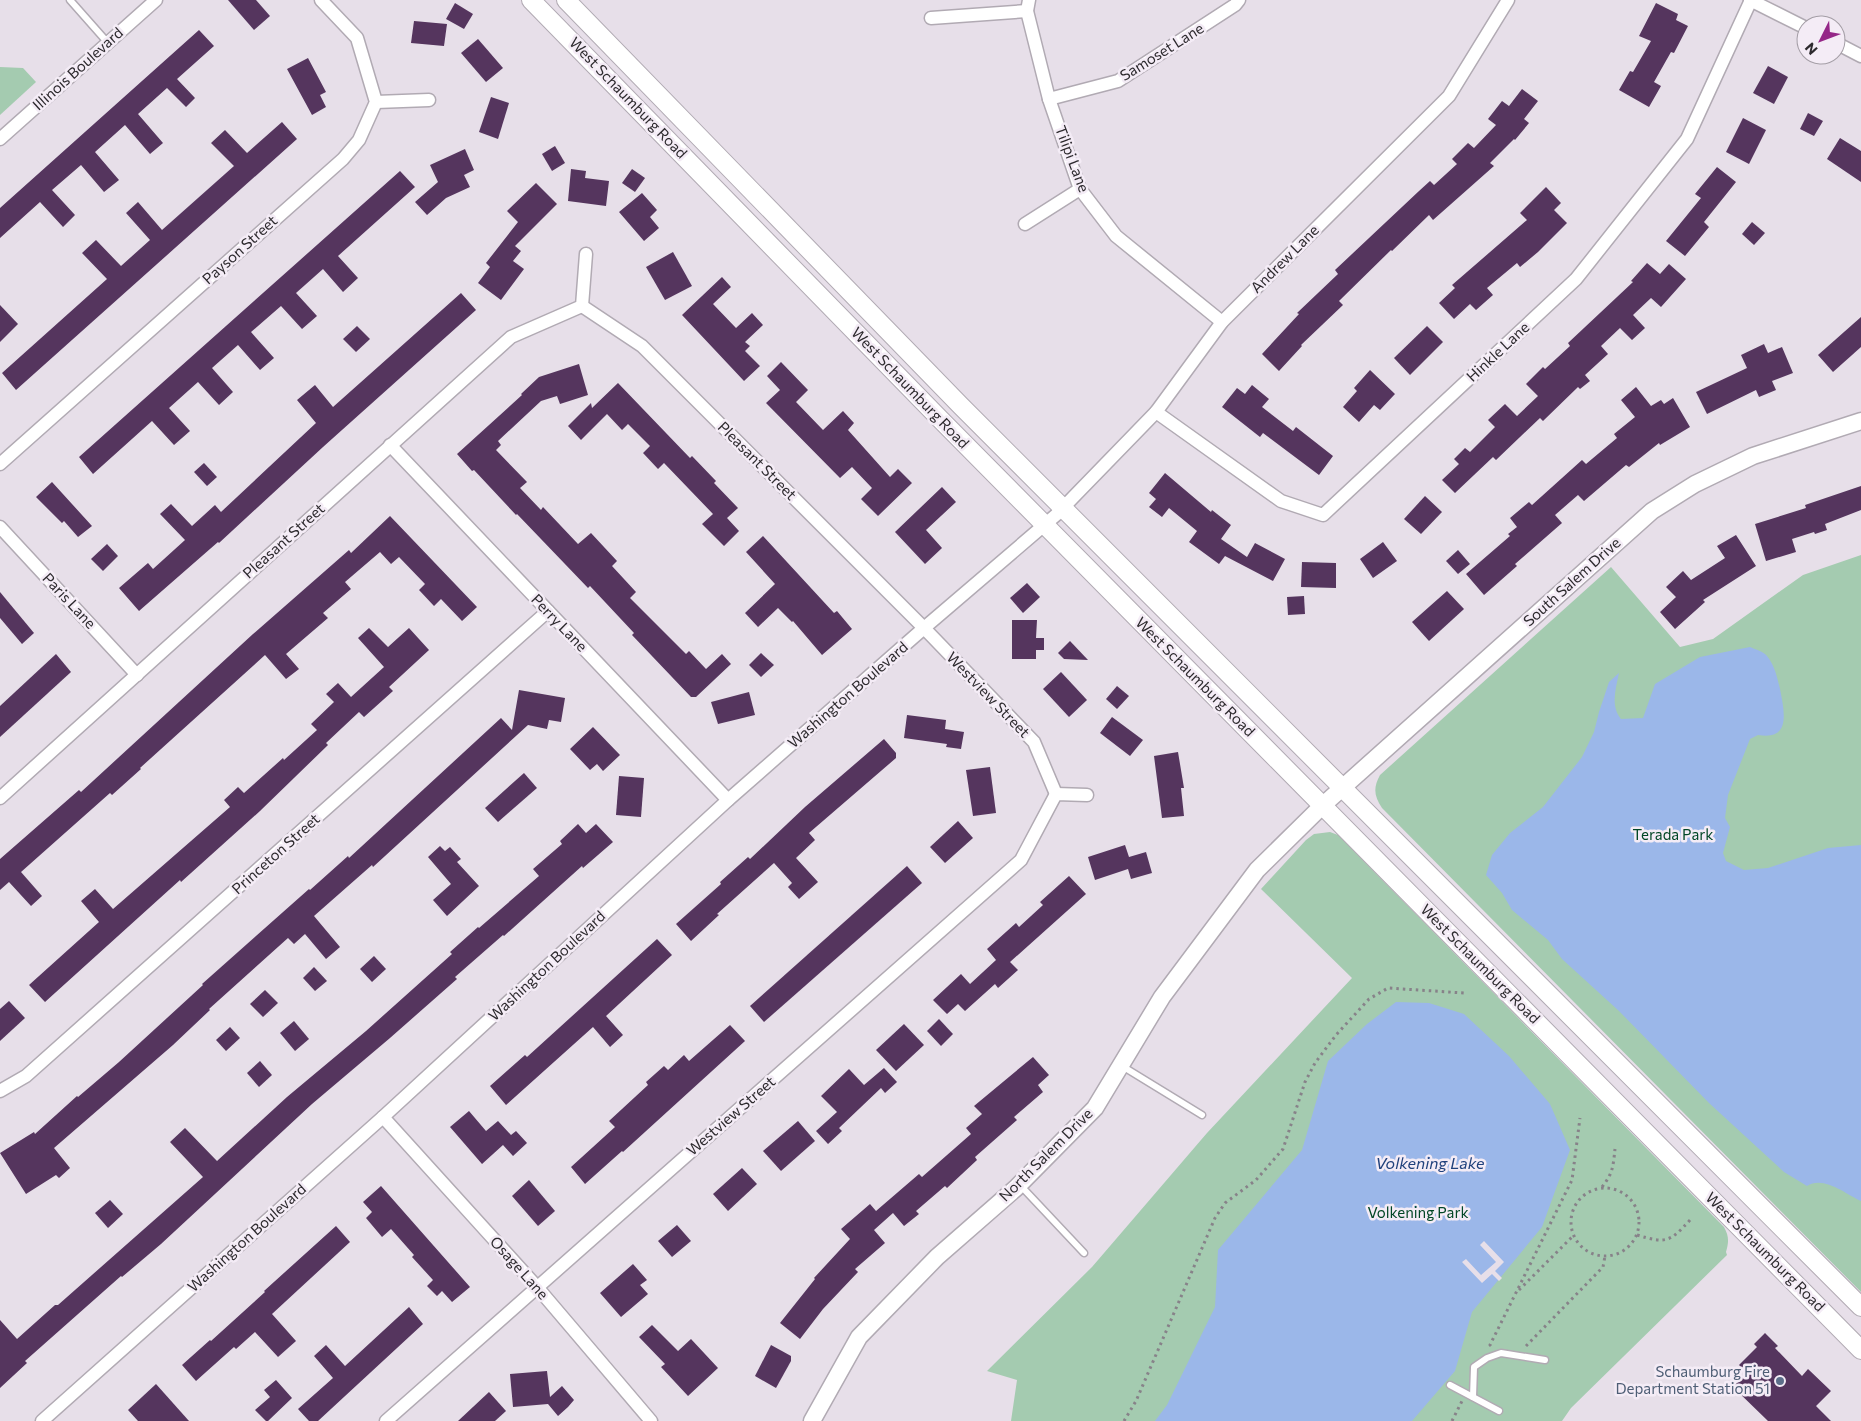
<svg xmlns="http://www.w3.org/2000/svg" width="1861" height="1421" viewBox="0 0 1861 1421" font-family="Commissioner,sans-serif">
  <rect width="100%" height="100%" fill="#e7dfe9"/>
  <g fill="#a4cbb0">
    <polygon points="0,67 23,68 36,82 0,115"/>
    <path d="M1861,555V1292L1382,808C1374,796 1373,788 1380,775L1611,567L1680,647L1713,639L1803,575Z"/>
    <path d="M1330,832L1338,835L1724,1227C1729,1236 1729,1242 1726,1252L1727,1255L1571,1408L1562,1421H1011L1017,1380L987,1371L1092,1267L1207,1133L1352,978L1261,889L1306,840L1314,834Z"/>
  </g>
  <g fill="#9bb7e9">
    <path d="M1750,647C1756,650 1763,651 1767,656C1775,666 1777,677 1780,689C1784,710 1792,741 1758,735L1750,739L1728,795L1725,818L1730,827L1723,853L1726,861L1744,870L1768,868L1828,848L1861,845V1201C1846,1194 1823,1175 1807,1186L1784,1172L1709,1103L1619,1011L1562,959L1548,940L1512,910L1502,893L1486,875L1492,855L1510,833L1543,807L1582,757L1594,732L1599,712L1609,682L1619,673C1616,688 1610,706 1621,719L1643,718L1655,684L1700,657Z"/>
    <polygon points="1396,1002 1429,1003 1464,1014 1509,1056 1550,1104 1570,1150 1542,1227 1472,1312 1455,1371 1412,1421 1155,1421 1167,1405 1215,1307 1218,1250 1302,1150 1328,1061 1367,1024"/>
  </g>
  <polygon fill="#e7dfe9" points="1484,1241 1504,1262 1495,1271 1502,1278 1499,1281 1492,1274 1482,1283 1462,1262 1466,1259 1481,1275 1496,1262 1480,1245"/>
  <g fill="#55355e">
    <polygon points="228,0 256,0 270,16 254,30"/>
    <polygon points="455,3 473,14 464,29 446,19"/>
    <polygon points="1656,3 1678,14 1676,20 1688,26 1674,53 1671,52 1654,82 1661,86 1649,107 1619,90 1630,71 1633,72 1651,41 1639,36"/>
    <polygon points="414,21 447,24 444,46 411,43"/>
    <polygon points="199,30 214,46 177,79 195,98 186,107 167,88 138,114 163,143 150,154 125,125 95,152 119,180 104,192 81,165 52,190 75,215 63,227 40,202 0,238 0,208"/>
    <polygon points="478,39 503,68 486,82 461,53"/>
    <polygon points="308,58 326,92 320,95 326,107 312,115 287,69"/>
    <polygon points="1768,66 1788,77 1774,104 1753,93"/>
    <polygon points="1522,89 1538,101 1524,119 1529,123 1515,140 1514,139 1490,163 1494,166 1433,220 1429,215 1392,251 1391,250 1339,301 1343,305 1301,345 1302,346 1279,371 1262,354 1299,314 1297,313 1338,274 1335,270 1419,191 1430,181 1434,185 1457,164 1452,159 1468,143 1474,148 1496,125 1488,119 1502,101 1509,106"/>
    <polygon points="491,97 509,103 498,139 479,132"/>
    <polygon points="1808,113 1823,121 1814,136 1800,129"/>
    <polygon points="1743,118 1766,130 1749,164 1726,152"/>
    <polygon points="282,122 297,139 16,390 2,373 107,279 82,253 96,240 121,266 150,240 126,213 138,202 162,230 234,166 211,143 225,130 247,153"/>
    <polygon points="1840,138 1861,151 1861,182 1827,159"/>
    <polygon points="555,146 565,163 552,171 542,154"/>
    <polygon points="465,149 474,170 464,175 470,187 446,198 427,215 415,202 438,182 430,165"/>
    <polygon points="1717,167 1736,182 1704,222 1709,227 1685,256 1666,241 1701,198 1695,194"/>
    <polygon points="571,169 586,171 585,178 609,181 606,206 568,201"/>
    <polygon points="632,169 645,178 635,192 622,183"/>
    <polygon points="400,171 415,187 338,256 358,278 343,292 323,269 296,293 317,316 302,329 281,306 251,332 274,358 260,370 238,345 212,368 233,392 219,405 198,382 169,408 190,431 174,445 152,421 93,474 79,457"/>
    <polygon points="536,183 557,204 515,246 521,251 513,261 524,269 501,300 478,283 490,267 486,263 518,222 507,211"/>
    <polygon points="1546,187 1561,203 1554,210 1567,223 1538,252 1520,267 1517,263 1487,288 1493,295 1476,310 1470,304 1454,319 1439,303 1455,288 1452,285 1527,220 1520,213"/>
    <polygon points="642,193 657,210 650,217 659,228 644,241 619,212"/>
    <polygon points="1752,222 1765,233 1754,245 1742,234"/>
    <polygon points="673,252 692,286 665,300 646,267"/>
    <polygon points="1647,263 1660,274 1669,264 1686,279 1661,307 1651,298 1633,315 1645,328 1632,340 1620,328 1601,346 1608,354 1585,375 1590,381 1580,389 1578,387 1543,421 1540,418 1496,460 1493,457 1455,493 1442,480 1459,464 1454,459 1465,448 1470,452 1495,427 1488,420 1505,404 1517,416 1538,396 1526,384 1543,367 1545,369 1570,346 1568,343 1633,282 1631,281"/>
    <polygon points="722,277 731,287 713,304 736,328 752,313 763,325 745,342 750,346 745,351 760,366 744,381 682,315"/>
    <polygon points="461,293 476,310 323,447 219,543 218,542 139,611 119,588 148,563 153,569 185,540 160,514 171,504 192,526 215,505 221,512 316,423 297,400 315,385 333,407"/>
    <polygon points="0,305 18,324 0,342"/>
    <polygon points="1861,317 1861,347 1833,372 1818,355"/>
    <polygon points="357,326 370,339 356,352 343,339"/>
    <polygon points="1427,326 1443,342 1410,375 1394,358"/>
    <polygon points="1764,344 1768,353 1782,347 1793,373 1772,381 1776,390 1759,397 1756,390 1707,414 1696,392 1747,368 1741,355"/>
    <polygon points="781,362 808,390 796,402 823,430 843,411 854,423 848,430 890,477 898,469 912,483 878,516 861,499 872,488 852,467 840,478 766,403 780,390 767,376"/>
    <polygon points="579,364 588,395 560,404 557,396 541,401 498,441 501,445 496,450 527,482 520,488 541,510 543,507 578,544 591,533 617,561 612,566 636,592 630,598 686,654 689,651 706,669 722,654 731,664 696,697 691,697 632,635 634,633 590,586 588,588 517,514 516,515 474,470 472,471 457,454 522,395 521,394 539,377"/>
    <polygon points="1370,370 1395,394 1380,410 1374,405 1359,422 1343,407 1357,391 1354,388"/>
    <polygon points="618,383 690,458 692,456 716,481 714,483 738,508 727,518 739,531 724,546 702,524 713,514 664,463 658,469 643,453 650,446 628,424 622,430 607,414 581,440 568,426 591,403 592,408"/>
    <polygon points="1252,385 1269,399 1262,407 1293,431 1296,427 1333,456 1319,475 1263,433 1260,437 1222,407 1237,388 1245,394"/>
    <polygon points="1636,387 1651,406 1661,400 1664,404 1673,398 1690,427 1660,445 1659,443 1629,467 1626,465 1584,501 1578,495 1555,515 1562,523 1515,564 1517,566 1484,595 1466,574 1510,536 1508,534 1517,527 1510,518 1529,502 1532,505 1582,460 1586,464 1617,438 1614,434 1635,417 1621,400"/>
    <polygon points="204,463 217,477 207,486 194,472"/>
    <polygon points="1165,473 1211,512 1212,510 1231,525 1221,539 1247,557 1255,543 1285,559 1273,581 1225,556 1219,564 1189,542 1197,531 1169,508 1162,517 1149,507 1156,499 1149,493"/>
    <polygon points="52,482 92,526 78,537 64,521 62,523 36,497"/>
    <polygon points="1861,486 1861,510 1825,524 1827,530 1815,534 1814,532 1792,539 1796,552 1766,561 1755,524 1806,508 1805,505"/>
    <polygon points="942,487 956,502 926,530 942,548 925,564 895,532"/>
    <polygon points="1425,496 1442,512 1421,534 1404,519"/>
    <polygon points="390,516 477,607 462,621 441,599 434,606 419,590 425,584 399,557 391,564 380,552 345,582 351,589 323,613 328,618 286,654 299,669 286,679 265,655 140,768 141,769 112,795 110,793 21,872 42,896 31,906 9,882 0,890 0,859 79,790 81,792 253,634 349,550 351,553"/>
    <polygon points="1736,535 1756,566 1703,600 1705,602 1675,629 1660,612 1676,597 1666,587 1683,571 1691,580 1725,558 1717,546"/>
    <polygon points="763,536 834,613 837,611 852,629 822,655 793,621 792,622 778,608 758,627 745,613 775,584 746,552"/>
    <polygon points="1383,542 1397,561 1373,578 1360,559"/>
    <polygon points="107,544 118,556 103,571 91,559"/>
    <polygon points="1458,550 1470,564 1458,574 1446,561"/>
    <polygon points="1302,562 1336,563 1336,588 1301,587"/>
    <polygon points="1027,583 1040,597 1023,613 1010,598"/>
    <polygon points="1447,591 1464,609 1429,641 1412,622"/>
    <polygon points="0,592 34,633 22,644 0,618"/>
    <polygon points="1304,596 1305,614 1288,615 1287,597"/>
    <polygon points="1012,620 1037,620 1036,638 1044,638 1044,650 1036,650 1036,659 1012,659"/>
    <polygon points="369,628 388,647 409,628 429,650 389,687 393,691 364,717 359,712 326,743 328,745 260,811 181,882 180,880 45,1002 29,985 99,922 81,901 95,889 113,909 230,807 224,800 238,787 244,793 283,758 284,760 317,730 311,724 334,702 326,694 338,683 351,697 384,667 358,638"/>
    <polygon points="1070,641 1088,660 1064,659 1058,653"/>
    <polygon points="761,653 774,665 761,677 749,665"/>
    <polygon points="56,654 71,672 0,737 0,706"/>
    <polygon points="1061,672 1087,700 1069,717 1043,689"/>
    <polygon points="1117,686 1129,696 1117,709 1106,699"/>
    <polygon points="519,690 565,698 561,722 549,720 547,729 528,725 373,867 372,865 314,916 340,947 326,959 305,934 294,944 288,938 209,1009 210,1010 173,1045 54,1148 70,1168 59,1178 56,1175 26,1194 0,1153 34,1132 35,1134 77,1096 78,1097 119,1062 203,985 202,984 309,889 310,890 348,856 349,858 501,718 512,730"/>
    <polygon points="749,692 755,715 718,724 711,702"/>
    <polygon points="907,715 946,720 945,729 964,732 961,749 946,747 947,744 904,738"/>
    <polygon points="1112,717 1143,740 1130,756 1100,733"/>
    <polygon points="593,727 620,755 603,771 597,764 590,770 570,749"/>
    <polygon points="884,739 896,753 896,758 809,833 815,840 796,858 818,882 799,899 788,887 792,883 774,863 717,914 719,915 691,941 676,924 721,884 720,882 748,857 750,859 805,807"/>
    <polygon points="1178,752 1184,788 1181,788 1184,816 1162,818 1154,756"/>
    <polygon points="990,767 996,813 973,816 966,770"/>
    <polygon points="524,773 537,788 498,822 485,808"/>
    <polygon points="619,776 644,778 641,817 616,815"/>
    <polygon points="958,821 973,838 945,863 930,847"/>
    <polygon points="578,824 586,833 596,824 613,842 583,868 582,866 504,936 503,935 455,977 457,979 390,1038 312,1104 161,1244 122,1277 121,1276 25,1361 27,1363 0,1388 0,1320 17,1339 55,1305 58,1305 203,1177 170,1142 185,1128 217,1161 287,1097 366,1031 452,954 450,952 478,927 479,928 539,876 533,869 562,844 560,841"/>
    <polygon points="1125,845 1129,857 1146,852 1152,873 1131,879 1128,869 1095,880 1088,857"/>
    <polygon points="440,846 445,851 450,847 461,859 457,862 479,886 447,916 433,900 451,884 428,857"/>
    <polygon points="907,866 922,883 764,1022 750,1006"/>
    <polygon points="1069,876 1086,894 1010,962 1018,970 998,988 995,984 965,1011 958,1004 947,1014 933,1000 961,974 970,984 996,960 987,949 1016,923 1019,927 1043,905 1040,902"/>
    <polygon points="657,939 672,955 606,1016 623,1035 610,1047 593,1027 506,1105 490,1086 525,1055 527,1057"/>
    <polygon points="374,956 386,969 372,982 360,969"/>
    <polygon points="314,967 327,981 315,991 303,978"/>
    <polygon points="265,990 278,1003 263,1017 250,1004"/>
    <polygon points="9,1001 25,1018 0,1041 0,1009"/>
    <polygon points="939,1019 953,1034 941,1046 927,1031"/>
    <polygon points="294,1021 309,1039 295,1051 280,1033"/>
    <polygon points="904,1024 924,1045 896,1071 876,1050"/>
    <polygon points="730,1025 745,1041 623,1152 622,1151 585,1184 571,1167 615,1127 609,1121 648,1085 646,1082 664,1066 668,1070 684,1055 689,1061"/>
    <polygon points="230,1027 240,1038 226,1051 216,1040"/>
    <polygon points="1033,1057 1049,1075 1038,1085 1043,1092 1014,1117 1017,1120 975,1157 977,1160 947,1188 945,1186 916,1211 919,1214 904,1226 893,1213 874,1230 885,1243 855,1269 858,1272 823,1309 800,1339 780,1323 815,1279 814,1278 850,1239 841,1229 870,1204 876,1211 919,1174 922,1177 971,1134 966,1128 982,1114 974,1106"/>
    <polygon points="260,1061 272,1075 259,1087 247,1073"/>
    <polygon points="884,1068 897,1082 885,1093 881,1088 839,1128 842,1131 828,1144 816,1131 837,1112 821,1096 849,1069 864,1085"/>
    <polygon points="469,1111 486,1131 498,1121 511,1135 516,1131 527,1143 513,1156 503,1145 482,1164 450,1127"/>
    <polygon points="798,1121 815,1141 781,1171 763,1151"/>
    <polygon points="742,1168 757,1184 728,1211 713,1194"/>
    <polygon points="529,1180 555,1211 538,1226 512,1196"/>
    <polygon points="381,1186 470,1287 452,1302 442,1291 437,1296 427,1286 433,1280 412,1257 414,1255 391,1229 382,1237 366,1218 372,1212 363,1202"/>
    <polygon points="110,1200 123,1214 108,1228 95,1213"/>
    <polygon points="677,1225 691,1241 672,1257 658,1241"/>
    <polygon points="336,1226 350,1242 272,1314 296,1341 278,1357 255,1332 236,1349 234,1347 196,1381 182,1365 210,1340 211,1341 265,1292 264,1291"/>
    <polygon points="633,1264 647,1280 640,1285 648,1294 621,1317 600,1293"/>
    <polygon points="409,1307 423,1324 318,1421 309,1421 298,1409 333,1378 314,1356 326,1345 345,1366"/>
    <polygon points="652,1325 678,1351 691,1339 718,1368 688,1396 661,1367 665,1364 639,1337"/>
    <polygon points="1765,1333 1778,1346 1775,1348 1802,1376 1808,1369 1831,1391 1816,1406 1831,1421 1768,1421 1733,1387 1747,1373 1739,1365 1757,1347 1754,1344"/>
    <polygon points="771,1345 791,1356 791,1361 776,1388 755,1376"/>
    <polygon points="547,1371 550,1397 562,1386 574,1400 568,1407 558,1416 548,1404 513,1407 510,1374"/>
    <polygon points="276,1380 292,1398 268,1421 266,1421 255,1410 270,1397 264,1390"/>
    <polygon points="156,1384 189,1421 138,1421 128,1410"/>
    <polygon points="489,1392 506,1411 495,1421 458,1421"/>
  </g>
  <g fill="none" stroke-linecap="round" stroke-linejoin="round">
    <g stroke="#b1aab3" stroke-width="9">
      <g id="service">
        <polyline points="70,0 108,43"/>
        <polyline points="1122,1066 1202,1115"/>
        <polyline points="1020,1185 1084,1253"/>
        <polyline points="1450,1385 1499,1411"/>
        <polyline points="1473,1397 1474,1367 1487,1358 1501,1353 1545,1360"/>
      </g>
    </g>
    <g stroke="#b1aab3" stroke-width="15">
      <g id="minor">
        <polyline points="1029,0 1027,11 1049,99 1080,189 1116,236 1222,322"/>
        <polyline points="1750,0 1806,28"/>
        <polyline points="931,18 1027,11"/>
        <polyline points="1836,43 1861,56"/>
        <polyline points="1049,99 1118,81 1235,5 1239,0"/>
        <polyline points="376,102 429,100"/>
        <polyline points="0,139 156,0"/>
        <polyline points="1025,224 1080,189"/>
        <polyline points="582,306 642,346 924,628 1034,742 1056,794"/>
        <polyline points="1156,412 1281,501 1323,515 1576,279 1687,139 1751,0"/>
        <polyline points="390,445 728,800"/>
        <polyline points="0,464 343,159 359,140 376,102 357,38 321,0"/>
        <polyline points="0,527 137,675"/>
        <polyline points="0,798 511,337 582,306 586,254"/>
        <polyline points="0,1091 26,1076 548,611"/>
        <polyline points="383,1117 537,1287 651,1421"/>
        <polyline points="42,1421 383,1117 728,800 924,628 1056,515 1156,412 1222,322 1449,96 1508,0"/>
        <polyline points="386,1421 1021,860 1056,794 1087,795"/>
      </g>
    </g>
    <g stroke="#b1aab3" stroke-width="19">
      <polyline id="tertiary" points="812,1421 859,1337 937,1257 1016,1188 1095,1108 1162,997 1257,870 1322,806 1652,511 1695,484 1753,456 1861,421"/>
    </g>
    <g stroke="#b1aab3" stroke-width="20">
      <g id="secondary">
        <polyline points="531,0 943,422 1861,1350"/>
        <polyline points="566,0 961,406 1861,1307"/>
      </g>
    </g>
    <g stroke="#878289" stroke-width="3" stroke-dasharray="2.5 4" stroke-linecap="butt">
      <path d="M1602,1187C1613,1173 1613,1167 1615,1149"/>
      <circle cx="1605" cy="1222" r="34"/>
      <path d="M1637,1235C1666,1244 1670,1242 1690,1220"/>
      <polyline points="1519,1290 1573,1236"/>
      <polyline points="1491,1346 1490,1345 1572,1180 1580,1118"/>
      <polyline points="1526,1346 1603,1267 1605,1256"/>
      <polyline points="1124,1421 1136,1401 1215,1218 1225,1203 1256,1180 1283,1149 1305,1082 1315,1063 1336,1035 1369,999 1388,988 1464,993"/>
      <polyline points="1452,1421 1462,1401"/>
    </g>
    <use href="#service" stroke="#fff" stroke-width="6"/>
    <use href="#minor" stroke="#fff" stroke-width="12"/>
    <use href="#tertiary" stroke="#fff" stroke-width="16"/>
    <use href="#secondary" stroke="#fff" stroke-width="18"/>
  </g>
  <circle fill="#5c6f8a" stroke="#f4ecf6" stroke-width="2" cx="1780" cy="1381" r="5"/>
  <g text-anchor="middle" stroke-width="5" stroke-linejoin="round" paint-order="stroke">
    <g font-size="15" fill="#2d2a2e" stroke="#f4ecf6">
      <text transform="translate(1162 52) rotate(-32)" y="5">Samoset Lane</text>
      <text transform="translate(78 69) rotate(-42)" y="5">Illinois Boulevard</text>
      <text transform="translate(628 98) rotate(46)" y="5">West Schaumburg Road</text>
      <text transform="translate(1072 159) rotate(69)" y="5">Tilipi Lane</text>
      <text transform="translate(240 250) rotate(-42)" y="5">Payson Street</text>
      <text transform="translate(1285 259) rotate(-45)" y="5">Andrew Lane</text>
      <text transform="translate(1498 352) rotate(-43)" y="5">Hinkle Lane</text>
      <text transform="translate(910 388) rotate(46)" y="5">West Schaumburg Road</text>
      <text transform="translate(757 461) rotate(45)" y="5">Pleasant Street</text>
      <text transform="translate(284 541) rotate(-42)" y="5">Pleasant Street</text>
      <text transform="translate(1572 582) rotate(-42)" y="5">South Salem Drive</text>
      <text transform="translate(69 601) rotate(47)" y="5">Paris Lane</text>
      <text transform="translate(559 623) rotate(46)" y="5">Perry Lane</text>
      <text transform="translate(1195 677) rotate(45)" y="5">West Schaumburg Road</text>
      <text transform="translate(848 695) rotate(-41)" y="5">Washington Boulevard</text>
      <text transform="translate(988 695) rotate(46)" y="5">Westview Street</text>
      <text transform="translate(276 854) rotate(-42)" y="5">Princeton Street</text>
      <text transform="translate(1480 964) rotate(45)" y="5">West Schaumburg Road</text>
      <text transform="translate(547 966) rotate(-43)" y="5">Washington Boulevard</text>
      <text transform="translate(731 1116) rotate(-41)" y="5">Westview Street</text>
      <text transform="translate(1046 1155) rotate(-45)" y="5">North Salem Drive</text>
      <text transform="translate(247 1238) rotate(-42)" y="5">Washington Boulevard</text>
      <text transform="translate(1765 1252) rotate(45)" y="5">West Schaumburg Road</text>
      <text transform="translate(519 1268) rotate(48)" y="5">Osage Lane</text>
    </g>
    <g font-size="15" fill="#004625" stroke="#f4ecf6">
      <text x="1673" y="840">Terada Park</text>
      <text x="1418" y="1218">Volkening Park</text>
    </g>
    <g font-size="15" fill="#4e5e75" stroke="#f4ecf6" text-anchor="end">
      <text x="1770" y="1377">Schaumburg Fire<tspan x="1770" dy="17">Department Station 51</tspan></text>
    </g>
    <g font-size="16" font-style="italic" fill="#20417c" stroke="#f4ecf6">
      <text x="1430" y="1169">Volkening Lake</text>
    </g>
  </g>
  <g transform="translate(1821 40) rotate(228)"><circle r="24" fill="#f4ecf6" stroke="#a49ea6"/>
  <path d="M0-4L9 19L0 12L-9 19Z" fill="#952788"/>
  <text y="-8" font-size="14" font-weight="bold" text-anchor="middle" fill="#2d2a2e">N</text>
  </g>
</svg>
